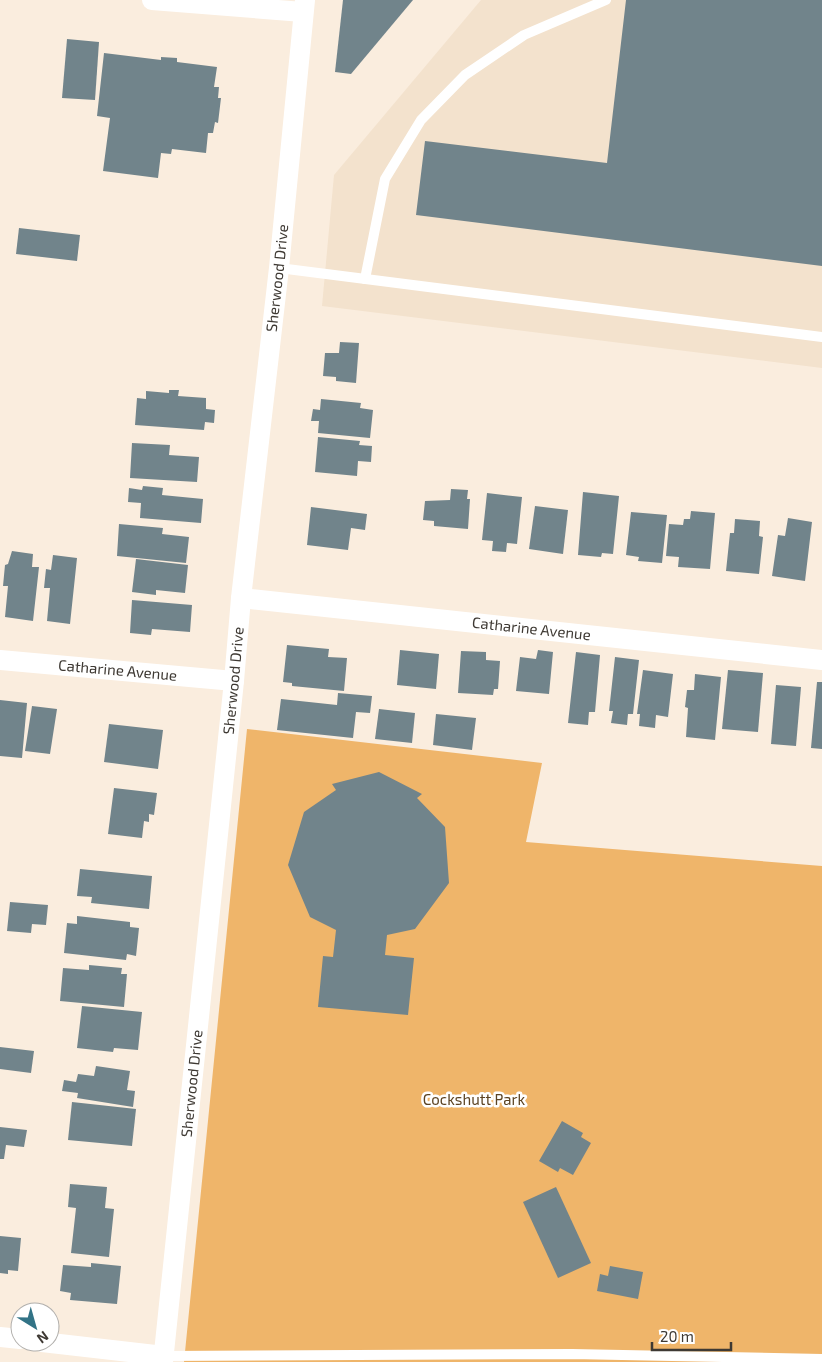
<svg xmlns="http://www.w3.org/2000/svg" width="822" height="1362" viewBox="0 0 822 1362" font-family="'Exo 2',sans-serif">
  <rect width="100%" height="100%" fill="#faedde"/>
  <polygon fill="#f3e2cd" points="481,0 822,0 822,368 322,306 334,175"/>
  <polygon fill="#efb56a" points="247,729 542,763 526,842 822,866 822,1362 184,1362"/>
  <g fill="#71848b">
    <polygon points="343,0 413,0 351,74 335,72"/>
    <polygon points="626,0 822,0 822,266 416,215 425,141 607,163"/>
    <polygon points="67,39 99,42 95,100 62,98"/>
    <polygon points="104,53 161,60 161,57 177,58 177,62 217,67 214,87 219,87 218,98 221,98 218,123 215,122 213,133 208,133 206,153 172,149 171,154 161,153 158,178 103,171 110,118 97,116"/>
    <polygon points="19,228 80,235 77,261 16,254"/>
    <polygon points="340,342 359,343 356,383 336,381 336,377 323,376 325,353 339,353"/>
    <polygon points="169,390 179,390 178,396 206,398 206,409 215,410 214,423 205,422 204,430 135,425 137,398 146,399 146,391 169,393"/>
    <polygon points="321,399 361,403 360,408 373,410 370,438 318,433 319,421 311,421 313,409 320,410"/>
    <polygon points="318,437 360,441 359,445 372,446 371,462 358,461 357,476 315,472"/>
    <polygon points="132,443 170,445 169,455 199,457 197,482 130,478"/>
    <polygon points="143,486 163,488 162,495 203,499 201,523 140,518 141,503 128,502 129,488 142,490"/>
    <polygon points="451,489 468,490 467,499 470,499 468,529 434,526 434,521 423,520 425,501 450,500"/>
    <polygon points="583,492 619,496 613,554 602,553 601,557 578,555"/>
    <polygon points="487,493 522,497 517,544 507,543 506,552 492,551 493,541 482,540"/>
    <polygon points="535,506 568,510 563,554 529,549"/>
    <polygon points="311,507 367,514 365,530 351,528 348,550 307,545"/>
    <polygon points="691,511 715,513 710,569 678,567 679,557 666,556 669,524 683,525 684,519 690,519"/>
    <polygon points="631,512 667,515 662,563 638,561 639,557 626,555"/>
    <polygon points="788,518 812,522 805,581 772,576 778,535 785,536"/>
    <polygon points="735,519 760,521 759,536 763,537 759,574 726,571 730,533 734,533"/>
    <polygon points="119,524 163,528 162,534 189,537 186,563 117,556"/>
    <polygon points="12,551 33,554 32,567 39,567 33,621 5,617 8,586 3,586 5,565 8,564"/>
    <polygon points="53,555 77,558 70,624 47,621 50,588 44,588 46,569 51,570"/>
    <polygon points="136,559 188,565 185,593 156,590 156,595 132,592"/>
    <polygon points="132,600 192,605 190,632 152,629 151,635 130,633"/>
    <polygon points="287,645 329,649 328,657 347,658 344,691 292,686 292,683 283,682"/>
    <polygon points="400,650 439,654 436,689 397,685"/>
    <polygon points="538,650 553,652 549,694 516,691 520,657 536,659"/>
    <polygon points="461,651 486,652 486,660 500,661 498,689 494,689 493,695 458,693"/>
    <polygon points="576,652 600,655 595,712 589,712 588,725 568,723"/>
    <polygon points="615,657 639,660 633,714 628,714 627,725 611,723 613,711 609,711"/>
    <polygon points="643,670 673,674 668,717 656,715 655,728 639,726 640,714 637,714"/>
    <polygon points="728,670 763,673 758,732 722,729"/>
    <polygon points="695,674 721,677 715,740 686,737 688,708 685,707 687,690 694,690"/>
    <polygon points="817,682 822,682 822,749 811,748"/>
    <polygon points="776,685 801,687 796,746 771,744"/>
    <polygon points="338,693 372,696 370,713 356,712 353,738 277,730 281,699 337,705"/>
    <polygon points="0,700 27,703 22,758 0,756"/>
    <polygon points="32,706 57,709 50,754 25,751"/>
    <polygon points="379,709 415,713 412,743 375,739"/>
    <polygon points="436,714 476,718 472,750 433,745"/>
    <polygon points="109,724 163,730 158,769 104,762"/>
    <polygon points="379,772 422,794 417,798 445,827 449,883 415,929 387,935 385,955 414,958 408,1015 318,1007 323,956 333,957 336,930 310,917 288,865 304,812 336,790 332,784"/>
    <polygon points="114,788 157,793 154,815 149,814 149,822 144,821 142,838 108,834"/>
    <polygon points="80,869 152,876 149,909 91,903 92,897 77,896"/>
    <polygon points="10,902 48,905 46,925 32,924 31,933 7,931"/>
    <polygon points="77,916 130,922 130,927 139,928 136,956 127,954 126,960 64,953 67,923 77,924"/>
    <polygon points="89,965 122,968 121,974 127,974 124,1007 60,1001 63,968 89,970"/>
    <polygon points="82,1006 142,1012 138,1050 114,1048 113,1052 77,1048"/>
    <polygon points="0,1047 34,1051 31,1073 0,1069"/>
    <polygon points="96,1066 130,1071 127,1090 135,1091 133,1107 77,1098 78,1093 62,1091 64,1080 76,1082 78,1074 94,1076"/>
    <polygon points="72,1102 136,1109 132,1146 68,1140"/>
    <polygon points="562,1121 583,1133 581,1137 591,1143 573,1175 560,1168 558,1172 539,1161"/>
    <polygon points="0,1127 27,1130 24,1147 6,1145 4,1159 0,1159"/>
    <polygon points="70,1184 107,1187 105,1208 114,1209 109,1257 71,1253 76,1208 68,1207"/>
    <polygon points="556,1187 591,1263 558,1278 523,1202"/>
    <polygon points="0,1236 21,1238 18,1271 8,1270 8,1274 0,1273"/>
    <polygon points="91,1263 121,1266 117,1304 70,1300 71,1293 60,1291 63,1265 91,1267"/>
    <polygon points="610,1266 643,1272 638,1299 597,1291 600,1274 608,1276"/>
  </g>
  <g fill="none" stroke-linecap="round" stroke-linejoin="round">
    <g stroke="#fff" stroke-width="10">
      <polyline points="279,268 822,337"/>
      <polyline points="365,279 385,179 421,120 465,75 524,35 606,0"/>
      <polyline points="164,1356 572,1354 822,1359"/>
    </g>
    <g stroke="#fff" stroke-width="20">
      <polyline points="152,0 303,12"/>
      <path id="s1" d="M241,598L822,660"/>
      <path id="s2" d="M0,660L234,681"/>
      <polyline points="0,1337 20,1339"/>
      <polyline points="42,1342 164,1356"/>
      <path id="s3" d="M163,1362L234,681L241,598L279,268L305,0"/>
    </g>
  </g>
  <g text-anchor="middle" stroke-width="5" stroke-linejoin="round" paint-order="stroke">
    <g font-size="15" fill="#3e3933" stroke="#fff">
      <text dy="5" stroke="none"><textPath href="#s3" startOffset="1090">Sherwood Drive</textPath></text>
      <text dy="5" stroke="none"><textPath href="#s1" startOffset="292">Catharine Avenue</textPath></text>
      <text dy="5" stroke="none"><textPath href="#s2" startOffset="118">Catharine Avenue</textPath></text>
      <text dy="5" stroke="none"><textPath href="#s3" startOffset="685">Sherwood Drive</textPath></text>
      <text dy="5" stroke="none"><textPath href="#s3" startOffset="280">Sherwood Drive</textPath></text>
    </g>
    <g font-size="15" fill="#5c4322" stroke="#fff">
      <text x="474" y="1105">Cockshutt Park</text>
    </g>
  </g>
  <g transform="translate(35 1327) rotate(143)"><circle r="24" fill="#ffffff" stroke="#b2b0ad"/>
  <path d="M0-4L9 19L0 12L-9 19Z" fill="#327386"/>
  <text y="-8" font-size="14" font-weight="bold" text-anchor="middle" fill="#3e3933">N</text>
  </g>
  <path d="M652 1342v8h79v-8" fill="none" stroke="#3e3933" stroke-width="2.5"/>
  <text x="660" y="1342" font-size="15" fill="#3e3933" stroke="#ffffff" stroke-width="4" paint-order="stroke">20 m</text>
</svg>
